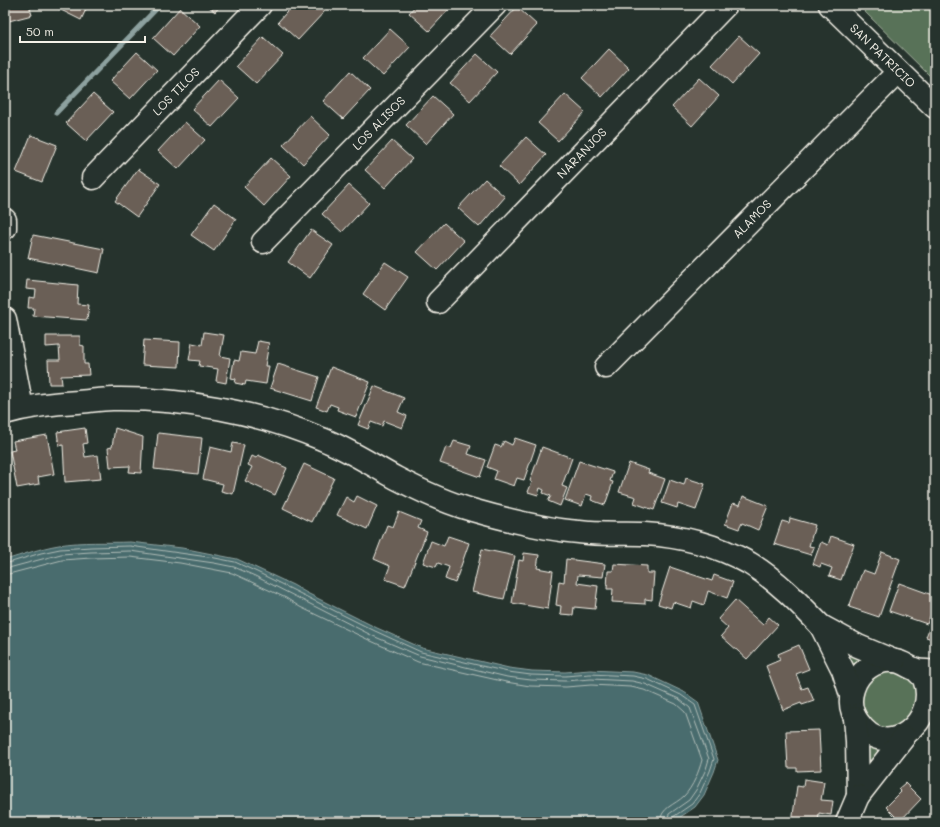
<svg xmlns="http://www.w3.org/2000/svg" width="940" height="827" viewBox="0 0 940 827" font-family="Mali,sans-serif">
  <rect width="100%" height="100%" fill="#26332d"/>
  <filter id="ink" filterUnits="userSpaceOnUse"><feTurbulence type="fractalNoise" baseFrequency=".025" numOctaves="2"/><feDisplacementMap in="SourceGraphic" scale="8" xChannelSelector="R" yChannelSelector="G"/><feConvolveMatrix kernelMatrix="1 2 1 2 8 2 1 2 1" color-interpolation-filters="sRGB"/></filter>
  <g filter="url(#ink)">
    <g fill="#597258" stroke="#a6b2a0">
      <polygon points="858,5 935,5 935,81"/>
      <polygon points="837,643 871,662 853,679"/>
      <path d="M889,669L920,682L917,725L878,733L859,708C863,680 863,682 889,669Z"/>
      <polygon points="866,741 891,749 866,779"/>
    </g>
    <path fill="#496c6e" stroke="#8da19f" d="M130,542L182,548L237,559L293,585L307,593L377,628L422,648L509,668L532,671L565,672L590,670L633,672L648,675L684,692L698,702L718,760L714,772L704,795L695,807L673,822H5V560C23,555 40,548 59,545C82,541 107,543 130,542Z"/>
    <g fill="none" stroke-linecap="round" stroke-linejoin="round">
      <g stroke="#b0bcb7" stroke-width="1">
        <polyline points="5,564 41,553 60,549 91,547 130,546 215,558 235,562 257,572 375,631 421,652 508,672 531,675 565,676 590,674 633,676 647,679 681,695 695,705 714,759 710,771 700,793 692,804 673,817 671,822"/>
        <polyline points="5,569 61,554 91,552 130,551 214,563 234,567 255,576 373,636 420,656 507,677 531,680 565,681 591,679 632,681 645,684 679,699 690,708 709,759 706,769 696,790 689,800 669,814 666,822"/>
        <path d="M5,575L62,560L91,558L130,557L180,563L232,573L286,598L300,607L371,641L418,662L506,682L530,686L566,687L591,685L631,687L644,690L676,704L685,712L702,760C699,771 693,787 684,796C675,805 661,807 660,822"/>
      </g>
      <polyline stroke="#8da19f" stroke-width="5" points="56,113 160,5"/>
    </g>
    <g fill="#6a5f56" stroke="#f4f1e8">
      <polygon points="5,5 29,5 32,15 5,22"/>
      <polygon points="51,5 88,5 81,20"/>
      <polygon points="207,5 221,5 215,12"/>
      <polygon points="293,5 318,5 325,11 298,40 278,22"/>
      <polygon points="416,5 453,5 429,31 409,13"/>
      <polygon points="517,7 537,25 510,54 490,36"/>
      <polygon points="180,8 200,26 173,56 153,38"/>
      <polygon points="390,29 410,47 383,76 363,58"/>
      <polygon points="739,36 759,54 732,84 712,65"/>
      <polygon points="263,37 283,55 256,84 236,66"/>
      <polygon points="609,49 629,68 602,97 582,78"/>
      <polygon points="137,52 157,70 130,99 110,81"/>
      <polygon points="477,54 497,72 470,101 450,83"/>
      <polygon points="350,71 370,90 343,119 323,101"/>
      <polygon points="699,78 719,96 692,126 672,107"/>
      <polygon points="219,80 239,98 212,127 192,109"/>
      <polygon points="93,94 113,112 86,141 66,123"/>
      <polygon points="565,94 585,112 558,141 538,123"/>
      <polygon points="433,96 453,114 426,144 406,125"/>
      <polygon points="310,116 330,135 303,164 283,145"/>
      <polygon points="185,122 205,140 178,169 158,151"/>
      <polygon points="31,135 57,145 42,182 16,172"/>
      <polygon points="526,137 546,155 519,185 499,166"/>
      <polygon points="392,141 412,159 385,188 365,170"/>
      <polygon points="271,158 291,176 264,206 244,187"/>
      <polygon points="138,169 160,184 137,217 115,201"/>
      <polygon points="485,179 505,197 479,227 458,208"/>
      <polygon points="349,185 369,203 342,232 322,214"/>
      <polygon points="214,203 236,219 214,251 191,235"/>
      <polygon points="444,223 464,241 437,270 417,252"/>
      <polygon points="311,230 333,245 310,278 288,262"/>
      <polygon points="33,235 104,249 99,273 28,258"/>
      <polygon points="385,262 408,277 385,310 363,294"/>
      <polygon points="27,280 78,285 77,304 89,305 87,320 33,316 34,308 28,308 29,297 35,298 36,290 26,289"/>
      <polygon points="204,332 224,335 220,356 230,358 226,383 216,381 218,369 199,366 200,361 189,360 192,343 202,345"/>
      <polygon points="46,336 80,336 80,345 84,346 84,364 88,364 89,375 61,376 62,384 49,384 48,360 60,360 59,346 46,347"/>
      <polygon points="144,340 180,342 179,367 142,365"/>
      <polygon points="258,341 269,343 265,366 269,366 266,384 246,381 245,385 235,383 236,379 231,378 234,360 239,361 241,352 255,354"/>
      <polygon points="278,364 319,377 312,401 270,388"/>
      <polygon points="331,367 370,382 356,417 337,410 338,407 330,404 327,411 316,407"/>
      <polygon points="374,386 404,398 398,412 407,416 402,428 384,421 382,426 371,422 368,429 358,425"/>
      <polygon points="85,428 87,443 83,444 85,457 98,455 101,479 65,482 63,445 59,446 57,432"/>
      <polygon points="115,428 143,437 141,473 129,472 130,466 110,467 108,448 112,447"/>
      <polygon points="158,433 202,438 198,474 154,469"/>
      <polygon points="47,435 54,474 38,477 39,484 17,488 10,451 15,450 13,441"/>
      <polygon points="515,438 536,445 524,480 517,478 514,486 494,479 497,471 487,467 495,445 501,447 504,441 512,445"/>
      <polygon points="454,441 471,446 468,454 486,460 480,477 440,463 446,447 451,448"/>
      <polygon points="233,443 244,445 233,494 221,491 223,484 203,479 210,447 231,452"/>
      <polygon points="542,447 572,458 562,486 567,488 560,506 548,501 551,496 543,493 544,490 540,488 538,495 528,492 532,482 530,481"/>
      <polygon points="258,455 287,468 275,495 245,481 252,467 248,465 252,456 256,458"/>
      <polygon points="579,461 613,472 610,481 613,482 605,505 591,500 592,496 586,494 582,506 565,500"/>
      <polygon points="629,463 649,470 648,473 665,479 654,510 634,503 636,497 619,492"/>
      <polygon points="304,464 334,478 312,522 283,508"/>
      <polygon points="5,470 9,484 5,485"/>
      <polygon points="686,478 705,484 696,510 678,504 677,508 662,503 670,480 684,485"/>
      <polygon points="357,496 377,506 367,529 337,515 346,497 354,502"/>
      <polygon points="743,496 768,506 758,530 742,523 739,529 725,524 733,503 740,505"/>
      <polygon points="399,512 421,521 418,528 427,532 405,586 385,579 390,566 374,559 387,525 393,527"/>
      <polygon points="790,518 815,525 809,546 814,547 811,555 774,544 782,521 789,523"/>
      <polygon points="448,536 469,543 455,583 445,579 449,567 438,563 436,567 423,563 431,541 444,546"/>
      <polygon points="831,536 854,544 841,580 829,576 832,568 821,564 820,567 813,564 821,542 828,545"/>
      <polygon points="482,549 515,556 504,599 472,592"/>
      <polygon points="882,552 900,559 879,617 849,607 863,570 874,574"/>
      <polygon points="524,553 539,555 537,568 553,571 548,609 512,603 519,560 523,561"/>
      <polygon points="566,559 605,564 603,577 578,575 577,583 598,586 595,609 574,607 573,615 560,614 561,606 556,605 559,581 564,582"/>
      <polygon points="614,564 647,566 647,573 654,573 652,600 645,599 645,604 612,602 613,589 607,589 608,571 613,571"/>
      <polygon points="670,567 712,581 714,575 733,582 727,598 708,591 704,605 693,601 691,608 673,602 671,608 658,604"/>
      <polygon points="899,583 935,596 935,604 927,624 889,611"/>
      <polygon points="735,600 763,625 769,617 778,625 747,659 721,636 728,628 718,619"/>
      <polygon points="935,613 935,640 926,637"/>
      <polygon points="799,645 809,669 796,674 802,689 808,687 814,701 802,705 801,703 783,710 766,666 780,660 778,654"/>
      <polygon points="819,730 821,770 797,771 797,768 788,768 786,731"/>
      <polygon points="804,779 824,782 821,800 833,801 831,815 819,813 818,822 792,822 797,786 803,787"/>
      <polygon points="905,783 921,799 900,821 886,807 901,792 898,789"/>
    </g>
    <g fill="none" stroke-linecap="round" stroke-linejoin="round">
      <g stroke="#f4f1e8" stroke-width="25">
        <g id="minor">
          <path id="s1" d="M830,5L935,107"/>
          <path id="s2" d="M93,178L260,5"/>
          <polyline points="5,220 5,228"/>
          <path id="s3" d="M263,242L495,5"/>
          <path id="s4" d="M438,302L726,5"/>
          <polyline points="5,319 22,408"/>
          <path id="s5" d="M606,367L898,72"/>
          <path d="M5,413C29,406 54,403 78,402C90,401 102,399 113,399C182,398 259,412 322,439C348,449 372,465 396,478C419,490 447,503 472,510C507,520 543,529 579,532C601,535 623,533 645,534C681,536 717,545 749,563C777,580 799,603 821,626"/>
          <path d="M916,670C918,673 922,675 924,679C940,720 887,764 859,723C851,713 849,701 853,689C858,671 876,659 895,661C904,662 909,668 917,670C923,671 929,671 935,672"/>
          <polyline points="851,695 843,670 821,626 858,646 894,661"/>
          <polyline points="855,718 857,741 858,796 904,737"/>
          <polyline points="847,822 858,796"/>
        </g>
      </g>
      <use href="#minor" stroke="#26332d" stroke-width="22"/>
    </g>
  </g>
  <g text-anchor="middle" stroke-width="4" stroke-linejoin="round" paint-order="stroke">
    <g font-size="12" fill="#f4f1e8" stroke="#26332d">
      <text dy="4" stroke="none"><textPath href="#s1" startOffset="73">SAN PATRICIO</textPath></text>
      <text dy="4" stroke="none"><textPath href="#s2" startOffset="120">LOS TILOS</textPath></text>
      <text dy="4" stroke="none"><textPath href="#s3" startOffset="166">LOS ALISOS</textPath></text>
      <text dy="4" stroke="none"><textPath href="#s4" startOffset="207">NARANJOS</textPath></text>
      <text dy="4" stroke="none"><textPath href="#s5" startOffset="208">ALAMOS</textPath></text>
    </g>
  </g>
  <rect width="940" height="827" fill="none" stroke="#26332d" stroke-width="20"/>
  <rect x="10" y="10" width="920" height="807" fill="none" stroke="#f4f1e8" stroke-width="1.5" filter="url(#ink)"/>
  <path d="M20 36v6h125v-6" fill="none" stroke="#f4f1e8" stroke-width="2"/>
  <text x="26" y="36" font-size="12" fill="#f4f1e8" stroke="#26332d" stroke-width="3" paint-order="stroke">50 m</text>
</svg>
